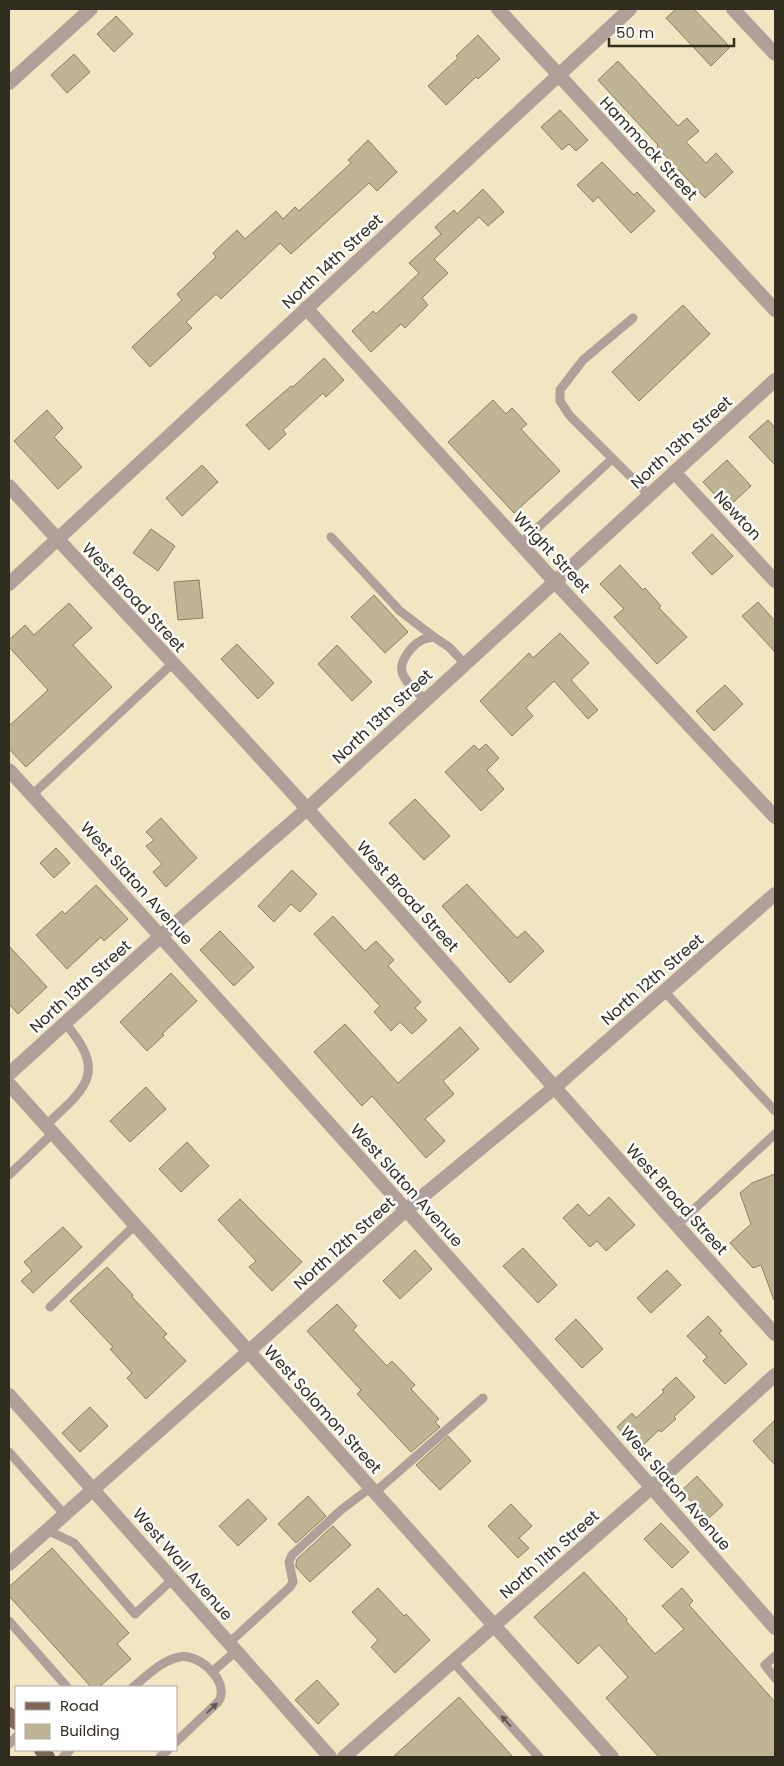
<svg xmlns="http://www.w3.org/2000/svg" width="784" height="1766" viewBox="0 0 784 1766" font-family="Poppins,sans-serif">
  <rect width="100%" height="100%" fill="#f1e5c2"/>
  <g fill="#bfb493" stroke="#8a7f5f">
    <polygon points="676,9 694,9 730,47 711,66 666,18"/>
    <polygon points="116,16 133,34 114,52 97,34"/>
    <polygon points="478,35 500,59 478,79 476,77 446,105 428,86 458,58 456,56"/>
    <polygon points="74,54 90,72 67,93 51,75"/>
    <polygon points="618,61 678,126 687,118 699,131 686,142 706,163 716,153 733,172 705,198 657,147 658,145 598,80"/>
    <polygon points="560,110 588,140 576,151 569,144 562,150 541,127"/>
    <polygon points="368,140 397,172 377,191 369,183 291,254 280,243 221,299 216,294 186,322 192,328 150,367 132,347 182,300 177,294 216,257 213,253 237,230 245,239 276,211 283,219 295,207 299,211 351,163 348,160"/>
    <polygon points="602,162 634,195 637,192 655,211 631,233 598,197 593,202 577,185"/>
    <polygon points="483,189 504,212 488,226 479,217 434,259 448,273 422,298 428,305 405,328 401,324 371,352 352,331 373,311 376,314 419,273 409,263 441,234 435,227 454,210 457,214"/>
    <polygon points="683,305 710,334 639,401 612,372"/>
    <polygon points="324,358 344,380 326,397 323,393 283,430 286,434 269,450 246,425 291,386 293,387"/>
    <polygon points="493,400 506,414 512,408 527,424 521,429 560,471 514,513 448,442"/>
    <polygon points="47,410 63,428 54,437 82,467 58,489 14,441"/>
    <polygon points="768,420 775,428 775,465 749,437"/>
    <polygon points="727,460 751,486 727,508 703,482"/>
    <polygon points="202,465 218,482 182,516 166,498"/>
    <polygon points="151,529 175,546 158,571 133,553"/>
    <polygon points="712,534 733,556 712,575 692,553"/>
    <polygon points="620,565 643,590 645,588 661,606 659,608 687,637 657,664 614,617 624,609 600,584"/>
    <polygon points="199,580 203,618 178,620 174,582"/>
    <polygon points="374,595 408,632 385,653 351,617"/>
    <polygon points="758,602 775,621 775,652 742,616"/>
    <polygon points="69,603 92,628 73,645 112,687 26,767 9,749 9,726 48,690 9,647 9,640 25,625 34,635"/>
    <polygon points="560,633 589,663 571,680 598,710 588,719 554,681 526,708 533,716 512,736 480,701 529,653 533,658"/>
    <polygon points="237,644 274,683 258,699 221,659"/>
    <polygon points="337,645 372,682 352,701 318,664"/>
    <polygon points="725,685 743,704 714,731 696,711"/>
    <polygon points="486,744 499,758 487,770 504,789 481,811 445,772 474,745 479,750"/>
    <polygon points="415,799 450,836 424,860 389,823"/>
    <polygon points="161,818 197,858 166,887 153,872 162,864 146,846 154,840 146,832"/>
    <polygon points="56,848 70,863 54,878 40,863"/>
    <polygon points="292,870 317,894 300,912 291,904 274,922 258,906"/>
    <polygon points="467,884 517,938 525,931 544,951 510,983 442,906"/>
    <polygon points="96,885 128,919 104,941 101,937 67,969 36,935 62,911 65,914"/>
    <polygon points="333,916 365,951 376,941 394,960 388,966 421,1002 415,1008 427,1020 412,1034 400,1022 391,1031 374,1012 380,1006 314,934"/>
    <polygon points="220,931 254,967 234,986 200,950"/>
    <polygon points="9,946 47,987 18,1014 9,1004"/>
    <polygon points="171,973 197,1001 162,1034 164,1035 147,1051 120,1022"/>
    <polygon points="345,1024 398,1083 460,1027 479,1049 443,1081 454,1094 425,1119 445,1141 426,1158 372,1096 362,1106 314,1052"/>
    <polygon points="146,1087 166,1109 130,1142 110,1121"/>
    <polygon points="187,1142 209,1166 181,1192 159,1169"/>
    <polygon points="775,1174 775,1299 774,1300 761,1265 753,1268 730,1243 751,1224 740,1193 752,1183"/>
    <polygon points="609,1197 635,1225 606,1251 597,1241 590,1247 563,1218 578,1204 589,1216"/>
    <polygon points="240,1199 302,1262 272,1291 249,1267 256,1261 218,1220"/>
    <polygon points="63,1227 82,1247 33,1293 21,1281 32,1271 24,1262"/>
    <polygon points="523,1248 557,1285 538,1303 503,1266"/>
    <polygon points="415,1250 432,1269 400,1299 383,1281"/>
    <polygon points="107,1267 133,1295 132,1297 167,1334 163,1337 186,1361 146,1399 127,1378 132,1373 110,1349 113,1347 70,1301"/>
    <polygon points="667,1270 681,1285 651,1313 637,1298"/>
    <polygon points="337,1304 357,1326 353,1330 387,1366 392,1361 415,1385 411,1389 439,1419 435,1422 440,1427 411,1452 357,1394 361,1390 307,1331"/>
    <polygon points="708,1316 722,1331 719,1333 747,1364 725,1384 703,1361 707,1357 687,1336"/>
    <polygon points="576,1319 603,1349 582,1368 555,1339"/>
    <polygon points="676,1377 695,1397 674,1417 676,1419 661,1432 659,1430 638,1450 617,1427 632,1413 636,1418 664,1392 662,1390"/>
    <polygon points="90,1407 108,1426 80,1452 62,1433"/>
    <polygon points="775,1420 775,1465 753,1441"/>
    <polygon points="448,1436 471,1461 440,1490 416,1465"/>
    <polygon points="697,1476 723,1505 708,1519 681,1491"/>
    <polygon points="308,1496 326,1516 296,1543 278,1524"/>
    <polygon points="248,1499 267,1519 238,1546 219,1526"/>
    <polygon points="511,1504 532,1526 519,1538 529,1548 518,1558 488,1526"/>
    <polygon points="661,1523 689,1552 672,1568 644,1539"/>
    <polygon points="333,1526 351,1545 310,1582 296,1567 296,1563 297,1559"/>
    <polygon points="52,1548 129,1633 117,1644 131,1659 99,1687 91,1687 9,1596 9,1587"/>
    <polygon points="584,1572 627,1619 626,1621 655,1654 684,1629 662,1606 682,1588 693,1601 689,1605 775,1702 775,1757 659,1757 606,1698 628,1677 599,1645 578,1664 534,1617"/>
    <polygon points="378,1588 404,1616 406,1614 430,1640 395,1673 371,1647 378,1640 352,1612"/>
    <polygon points="317,1680 339,1704 318,1724 295,1700"/>
    <polygon points="459,1697 513,1757 393,1757"/>
  </g>
  <g fill="none" stroke-linecap="round" stroke-linejoin="round">
    <g stroke="#b0a099" stroke-width="9">
      <polyline points="633,318 583,360 560,390 560,401 570,416 649,495"/>
      <polyline points="331,537 400,611 434,637"/>
      <polyline points="520,544 612,459"/>
      <path d="M425,700C418,692 405,683 402,672C399,661 412,645 422,640C425,638 430,638 434,637L449,647L465,664"/>
      <polyline points="32,795 172,664"/>
      <polyline points="664,991 775,1111"/>
      <path d="M46,1125C86,1088 108,1073 65,1023"/>
      <polyline points="9,1175 53,1133"/>
      <polyline points="676,1226 775,1134"/>
      <polyline points="50,1307 135,1225"/>
      <polyline points="9,1452 64,1514"/>
      <polyline points="374,1493 483,1398"/>
      <polyline points="47,1530 74,1543 135,1614 173,1579"/>
      <polyline points="9,1621 67,1687"/>
      <polyline points="229,1643 290,1587 293,1582 289,1562 292,1555 341,1510 370,1488"/>
      <polyline points="775,1656 765,1665 775,1678"/>
      <polyline points="453,1662 539,1757"/>
      <polyline points="212,1672 236,1651"/>
      <path d="M133,1687C147,1676 161,1661 179,1657C197,1653 224,1676 221,1695C221,1698 219,1700 218,1702L176,1742"/>
      <polyline points="9,1744 16,1737"/>
      <polyline points="63,1757 70,1750"/>
      <polyline points="160,1757 168,1750"/>
    </g>
    <g stroke="#b0a099" stroke-width="14">
      <polyline points="498,9 775,310"/>
      <polyline points="733,9 775,54"/>
      <polyline points="9,83 91,9"/>
      <polyline points="306,308 555,582 775,817"/>
      <polyline points="674,472 775,581"/>
      <path d="M9,486C108,595 210,701 309,811C465,984 618,1162 775,1334"/>
      <polyline points="9,584 630,9"/>
      <path d="M9,770C268,1052 522,1339 775,1628"/>
      <polyline points="9,1084 612,1757"/>
      <polyline points="9,1395 330,1757"/>
      <polyline points="9,1564 248,1352 406,1210 555,1087 775,894"/>
      <polyline points="344,1757 652,1487 775,1375"/>
    </g>
    <polyline stroke="#b0a099" stroke-width="14" points="9,1074 161,936 307,809 775,380"/>
    <g stroke="#816659" stroke-width="14">
      <polyline points="9,1714 16,1723"/>
      <polyline points="41,1750 48,1757"/>
    </g>
  </g>
  <defs><path id="oneway-solid" d="M-6-.8H1V-3.2L6.5 0L1 3.2V.8H-6Z" transform="scale(1.25)"/></defs>
  <g fill="#635a4f">
    <use href="#oneway-solid" transform="translate(212 1708) rotate(-43)"/>
    <use href="#oneway-solid" transform="translate(506 1721) rotate(-132)"/>
  </g>
  <g text-anchor="middle" stroke-width="5" stroke-linejoin="round" paint-order="stroke">
    <g font-size="16" fill="#302c1e" stroke="#fff">
      <text transform="translate(649 148) rotate(47)" y="6">Hammock Street</text>
      <text transform="translate(332 261) rotate(-43)" y="6">North 14th Street</text>
      <text transform="translate(681 442) rotate(-42)" y="6">North 13th Street</text>
      <text transform="translate(738 515) rotate(47)" y="6">Newton</text>
      <text transform="translate(552 552) rotate(47)" y="6">Wright Street</text>
      <text transform="translate(134 597) rotate(47)" y="6">West Broad Street</text>
      <text transform="translate(382 716) rotate(-43)" y="6">North 13th Street</text>
      <text transform="translate(137 883) rotate(48)" y="6">West Slaton Avenue</text>
      <text transform="translate(408 896) rotate(48)" y="6">West Broad Street</text>
      <text transform="translate(652 979) rotate(-41)" y="6">North 12th Street</text>
      <text transform="translate(80 986) rotate(-42)" y="6">North 13th Street</text>
      <text transform="translate(407 1185) rotate(48)" y="6">West Slaton Avenue</text>
      <text transform="translate(677 1199) rotate(48)" y="6">West Broad Street</text>
      <text transform="translate(344 1243) rotate(-42)" y="6">North 12th Street</text>
      <text transform="translate(323 1409) rotate(48)" y="6">West Solomon Street</text>
      <text transform="translate(676 1488) rotate(49)" y="6">West Slaton Avenue</text>
      <text transform="translate(549 1554) rotate(-41)" y="6">North 11th Street</text>
      <text transform="translate(183 1564) rotate(49)" y="6">West Wall Avenue</text>
    </g>
  </g>
  <rect width="784" height="1766" fill="none" stroke="#302c1e" stroke-width="20"/>
  <rect x="15" y="1686" width="162" height="65" fill="#ffffff" stroke="#acaba5"/>
  <rect x="25" y="1702" width="25" height="8" fill="#816659" stroke="#acaba5"/>
  <text x="60" y="1711" font-size="15" fill="#302c1e">Road</text>
  <rect x="25" y="1724" width="25" height="15" fill="#bfb493" stroke="#acaba5"/>
  <text x="60" y="1736" font-size="15" fill="#302c1e">Building</text>
  <path d="M609 38v8h125v-8" fill="none" stroke="#302c1e" stroke-width="2.5"/>
  <text x="616" y="38" font-size="15" fill="#302c1e" stroke="#ffffff" stroke-width="4" paint-order="stroke">50 m</text>
</svg>
